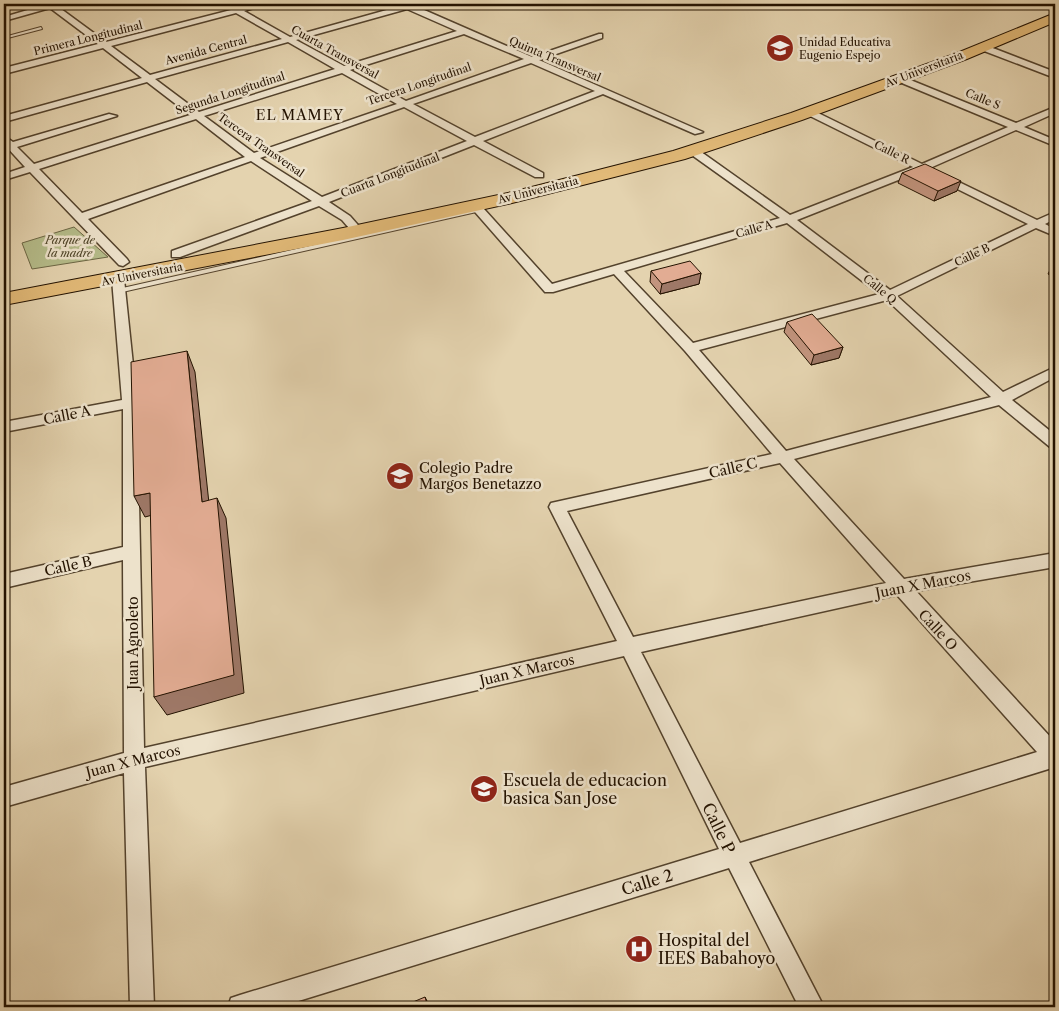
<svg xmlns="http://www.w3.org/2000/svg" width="1059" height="1011" viewBox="0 0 1059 1011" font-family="'Libre Caslon Text',serif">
  <rect width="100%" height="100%" fill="#e4d3af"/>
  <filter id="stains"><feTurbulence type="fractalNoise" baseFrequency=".004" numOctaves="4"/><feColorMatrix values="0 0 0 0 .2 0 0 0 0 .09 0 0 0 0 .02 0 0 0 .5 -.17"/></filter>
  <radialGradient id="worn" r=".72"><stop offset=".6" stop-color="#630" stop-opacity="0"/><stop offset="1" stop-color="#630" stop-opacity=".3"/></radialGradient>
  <polygon fill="#b5bc8a" stroke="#6c6745" points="74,227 108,257 32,269 22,243"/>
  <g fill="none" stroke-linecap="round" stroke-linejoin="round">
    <g stroke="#53422c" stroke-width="2">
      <g id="lane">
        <polygon points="41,27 42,29 4,39 4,37"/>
        <polygon points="479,208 481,209 481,211 118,293 115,291 118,289"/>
      </g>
    </g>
    <g stroke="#53422c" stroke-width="3">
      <g id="street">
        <path d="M48,4H60L57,6L106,42L231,10L221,4H230L238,8L256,4H268L244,11L290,37L401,6L399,4H419L415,6L532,57L599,34H602V38L539,60L703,132L695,134L603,94L483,141L543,173V177H535L474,145L329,202L350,216L365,233L363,235H355L342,220L319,206L180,257H172V251L312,201L251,161L88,219L127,259L129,262L123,266L119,265L30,172L4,180V174L25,167L4,144V136L13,142L109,114L117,116L17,147L34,164L190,115L147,82L4,122V116L142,78L103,48L4,74V68L98,44L50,8L4,21V17ZM407,9L457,31L344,66L296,40ZM236,13L282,39L150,75L111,46ZM464,34L524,59L406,101L350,70ZM288,42L335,69L199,112L155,79ZM531,63L595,91L475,137L413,104ZM342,73L397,104L254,153L204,116ZM404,107L467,141L322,197L260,158ZM196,119L245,157L82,213L39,169Z"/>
        <polygon points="979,45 985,45 1055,72 1055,78 979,49"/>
        <path d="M897,77H903L1016,123L1055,107V113L1024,127L1055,140V146L1016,130L930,168L1037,220L1055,212V219L1045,224L1055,229V236L1036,228L897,296L1003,392L1055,367V377L1012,400L1055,435V448L1050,447L999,405L794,459L904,579L1055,553V567L916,591L1055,742V767L749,862L824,1007H799L729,868L279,1007H228L231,998L240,995L719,849L624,656L145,767L154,1007H130L124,773L4,807V787L124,753L123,560L4,588V574L123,547V409L4,432V422L122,400L112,279L114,276H122L124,279L137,403L144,748L617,641L549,507L551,503L772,454L685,351L614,274L553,292H545L475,212L472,206L474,204H482L484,209L552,284L780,218L689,153V149H697L790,215L913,167L806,114V110H812L922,164L1008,127L897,81ZM921,171L1028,224L890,290L797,220ZM787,223L879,294L693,343L624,271ZM887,300L991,397L786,451L699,350ZM780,463L886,583L633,637L567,511ZM897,595L1037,752L740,843L641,652Z"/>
      </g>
    </g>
    <g stroke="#231200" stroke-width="2">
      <polygon id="highway" points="1055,13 1055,22 967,59 802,120 685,159 512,203 343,240 4,305 4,293 343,228 512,192 673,151 791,113 957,53"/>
    </g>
    <use href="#lane" fill="#ede2cb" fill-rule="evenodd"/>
    <use href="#street" fill="#ede2cb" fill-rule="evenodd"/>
    <use href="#highway" fill="#e2ba78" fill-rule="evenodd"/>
  </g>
  <g fill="#c2947e" stroke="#231200">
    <polygon points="902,173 957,191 934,201 898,183"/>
    <polygon points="1055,263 1055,278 1048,274 1053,264"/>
    <polygon points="651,271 701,273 699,284 660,294 650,282"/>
    <polygon points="787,322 843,347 839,358 811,365 784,332"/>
  </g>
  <g fill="#9e7867" stroke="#231200">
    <polygon points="961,181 957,191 934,201 938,191"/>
    <polygon points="701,273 699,284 660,294 662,284"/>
    <polygon points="843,347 839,358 811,365 814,355"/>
    <polygon points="187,351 195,372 211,522 202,502"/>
    <polygon points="150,493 160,513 145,517 134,496"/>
    <polygon points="217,498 226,518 244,693 167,715 154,697"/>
    <polygon points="425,997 430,1007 428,1007"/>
  </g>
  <g fill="#e2ac93" stroke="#231200">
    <polygon points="925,164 961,181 938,191 902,173"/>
    <polygon points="690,261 701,273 662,284 651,271"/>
    <polygon points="812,314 843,347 814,355 787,322"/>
    <polygon points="187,351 202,502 217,498 234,675 154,697 150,493 134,496 131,362"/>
    <polygon points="425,997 428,1007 401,1007"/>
  </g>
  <defs>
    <g id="school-disc" transform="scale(1.4375)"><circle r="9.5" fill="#8f2418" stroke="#ede2cb"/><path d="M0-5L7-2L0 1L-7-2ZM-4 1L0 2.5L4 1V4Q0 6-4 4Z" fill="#fff"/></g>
    <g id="hospital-disc" transform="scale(1.4375)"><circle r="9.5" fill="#8f2418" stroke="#ede2cb"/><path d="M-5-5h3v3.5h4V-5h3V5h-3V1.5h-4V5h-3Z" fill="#fff"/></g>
  </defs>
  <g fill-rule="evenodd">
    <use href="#school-disc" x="780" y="48"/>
    <use href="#school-disc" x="400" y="476"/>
    <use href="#school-disc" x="484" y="789"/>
    <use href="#hospital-disc" x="639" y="949"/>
  </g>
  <g text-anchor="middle" stroke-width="5" stroke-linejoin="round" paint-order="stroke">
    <g font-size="11" fill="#231200" stroke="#ede2cb">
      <text transform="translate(88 38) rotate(-14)" y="4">Primera Longitudinal</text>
      <text transform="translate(206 50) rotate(-15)" y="4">Avenida Central</text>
      <text transform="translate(335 52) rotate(29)" y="4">Cuarta Transversal</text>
      <text transform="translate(555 59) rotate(23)" y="4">Quinta Transversal</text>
      <text transform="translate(924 69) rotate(-21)" y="4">Av Universitaria</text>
      <text transform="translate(419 84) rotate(-19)" y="4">Tercera Longitudinal</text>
      <text transform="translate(230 93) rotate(-18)" y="4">Segunda Longitudinal</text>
      <text transform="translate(983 99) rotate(22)" y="4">Calle S</text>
      <text transform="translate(261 145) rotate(35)" y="4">Tercera Transversal</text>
      <text transform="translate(892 152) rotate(26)" y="4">Calle R</text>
      <text transform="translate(390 175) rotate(-21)" y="4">Cuarta Longitudinal</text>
      <text transform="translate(538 190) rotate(-14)" y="4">Av Universitaria</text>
      <text transform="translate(754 229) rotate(-16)" y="4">Calle A</text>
      <text transform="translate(972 255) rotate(-26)" y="4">Calle B</text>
      <text transform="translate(142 274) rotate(-11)" y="4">Av Universitaria</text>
      <text transform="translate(880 289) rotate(39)" y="4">Calle Q</text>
    </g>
    <g font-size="11" fill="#231200" stroke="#ede2cb" text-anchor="start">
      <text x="799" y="46">Unidad Educativa<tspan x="799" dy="13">Eugenio Espejo</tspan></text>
    </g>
    <g font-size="11" font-style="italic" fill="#4f4529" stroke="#ede2cb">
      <text x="70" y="244">Parque de<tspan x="70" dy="13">la madre</tspan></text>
    </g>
    <g font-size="14" letter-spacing="1" fill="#231200" stroke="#ede2cb">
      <text x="300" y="120">EL MAMEY</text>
    </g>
    <g font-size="14" fill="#231200" stroke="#ede2cb">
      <text transform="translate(67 415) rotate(-11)" y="5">Calle A</text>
      <text transform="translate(733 468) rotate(-13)" y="5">Calle C</text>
      <text transform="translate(68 566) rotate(-13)" y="5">Calle B</text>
      <text transform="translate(923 584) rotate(-11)" y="5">Juan X Marcos</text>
      <text transform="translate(938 630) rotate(47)" y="5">Calle O</text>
      <text transform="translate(133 643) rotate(-90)" y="5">Juan Agnoleto</text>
      <text transform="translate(527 670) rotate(-13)" y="5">Juan X Marcos</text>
      <text transform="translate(133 761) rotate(-14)" y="5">Juan X Marcos</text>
    </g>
    <g font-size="14" fill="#231200" stroke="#ede2cb" text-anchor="start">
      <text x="419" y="473">Colegio Padre<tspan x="419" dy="16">Margos Benetazzo</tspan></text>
    </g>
    <g font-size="16" fill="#231200" stroke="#ede2cb" text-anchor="start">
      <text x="503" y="786">Escuela de educacion<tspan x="503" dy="18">basica San Jose</tspan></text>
      <text x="658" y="946">Hospital del<tspan x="658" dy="18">IEES Babahoyo</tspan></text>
    </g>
    <g font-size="16" fill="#231200" stroke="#ede2cb">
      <text transform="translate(719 828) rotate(64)" y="6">Calle P</text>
      <text transform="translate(647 882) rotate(-17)" y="6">Calle 2</text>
    </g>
  </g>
  <rect width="1059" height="1011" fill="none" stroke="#e4d3af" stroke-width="20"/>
  <rect x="5" y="5" width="1049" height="1001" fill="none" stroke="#231200" stroke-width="2.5"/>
  <rect x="10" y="10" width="1039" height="991" fill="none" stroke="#231200"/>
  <rect width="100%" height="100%" filter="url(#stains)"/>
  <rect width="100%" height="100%" fill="url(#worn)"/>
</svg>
